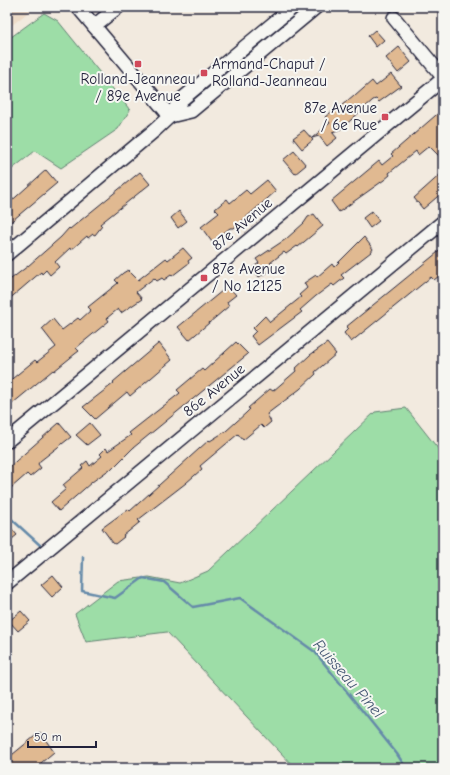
<svg xmlns="http://www.w3.org/2000/svg" width="450" height="775" viewBox="0 0 450 775" font-family="'Comic Neue',sans-serif">
  <rect width="100%" height="100%" fill="#f2eadf"/>
  <filter id="ink" filterUnits="userSpaceOnUse"><feTurbulence type="fractalNoise" baseFrequency=".025" numOctaves="2"/><feDisplacementMap in="SourceGraphic" scale="8" xChannelSelector="R" yChannelSelector="G"/><feConvolveMatrix kernelMatrix="1 2 1 2 8 2 1 2 1" color-interpolation-filters="sRGB"/></filter>
  <g filter="url(#ink)">
    <polygon fill="#eddbc8" points="7,7 35,7 7,29"/>
    <g fill="#9ddda7" stroke="#608071">
      <polygon points="44,13 58,21 130,110 118,129 61,168 35,151 7,173 7,40"/>
      <polygon points="406,408 443,455 443,768 295,768 167,632 86,642 75,614 118,581 149,577 180,583 208,571 375,412"/>
    </g>
    <g fill="none" stroke-linecap="round" stroke-linejoin="round">
      <g stroke="#658aa9" stroke-width="2.5">
        <polyline points="7,515 41,546"/>
        <polyline points="83,557 82,591 115,598 143,578 164,582 193,607 240,598 315,652 397,754 406,768"/>
      </g>
    </g>
    <g fill="#e0b991" stroke="#22223b">
      <polygon points="375,30 384,40 376,47 368,36"/>
      <polygon points="399,47 411,62 398,73 386,58"/>
      <polygon points="391,74 401,86 379,102 376,99 373,100 341,129 332,132 337,138 327,146 319,136 312,138 330,123 325,117 340,105 341,106 354,95 355,96 372,81 376,86"/>
      <polygon points="443,109 443,160 429,146 418,155 416,151 389,173 390,175 384,180 339,212 331,201 379,161 382,165 393,156 391,154"/>
      <polygon points="304,130 313,140 302,149 293,138"/>
      <polygon points="294,151 306,165 295,174 283,160"/>
      <polygon points="46,170 57,183 7,225 7,205"/>
      <polygon points="140,172 150,184 100,224 102,226 95,235 93,234 88,238 87,236 71,250 70,248 55,262 59,267 50,275 46,270 42,274 41,272 7,301 7,282 28,266 61,237 69,228 70,229"/>
      <polygon points="443,172 443,192 423,209 414,198"/>
      <polygon points="267,180 276,191 234,228 230,228 212,242 201,227 219,213 215,209 227,199 230,203 246,190 250,194"/>
      <polygon points="179,211 187,221 178,228 171,218"/>
      <polygon points="372,211 379,221 370,228 363,218"/>
      <polygon points="314,214 323,226 298,247 297,246 286,254 284,252 270,263 274,268 259,277 252,268 259,263 256,259 286,239 304,223 308,217"/>
      <polygon points="364,237 373,249 371,252 341,275 344,278 334,286 332,284 316,296 300,310 302,312 258,345 251,336 256,331 253,328 265,316 270,322 301,297 299,295 307,288 304,283 316,275 317,277 332,264 334,267"/>
      <polygon points="183,248 192,258 188,261 189,263 172,276 171,275 164,280 162,278 157,281 154,278 136,292 142,299 121,313 118,309 107,318 109,321 76,348 79,351 75,354 54,371 53,370 7,408 7,383 35,360 37,362 56,347 42,329 53,319 62,330 78,318 80,320 91,310 88,307 118,283 115,280 123,273 128,270 138,280 166,258 168,260"/>
      <polygon points="443,248 443,273 434,280 431,277 351,342 344,333 348,329 346,327"/>
      <polygon points="228,286 236,295 227,302 229,306 189,340 178,327"/>
      <polygon points="236,342 248,354 133,448 111,470 110,469 92,482 59,511 51,502 66,489 63,485 83,468 81,466 87,461 90,466 102,456 100,454 106,448 108,451 131,435 129,433 180,393 177,390 202,369 204,371"/>
      <polygon points="159,343 172,360 130,396 127,392 95,419 83,407 114,383 113,382"/>
      <polygon points="327,343 336,354 315,372 316,374 300,389 267,414 271,422 264,428 261,425 243,440 238,434 200,466 202,469 186,483 138,520 140,522 123,536 124,537 115,544 113,543 102,528 128,509 130,511 209,440 210,441 226,431 246,413 250,409 248,408 270,389 273,391 296,371 295,369 310,355"/>
      <polygon points="59,423 71,437 40,461 38,464 41,468 30,477 27,474 11,488 7,482 7,469"/>
      <polygon points="90,423 100,435 87,445 76,435"/>
      <polygon points="7,523 17,535 7,543"/>
      <polygon points="53,575 63,587 52,597 41,585"/>
      <polygon points="21,611 30,621 18,631 9,621"/>
      <polygon points="40,732 54,752 35,768 7,768 7,759"/>
    </g>
    <g fill="none" stroke-linecap="round" stroke-linejoin="round">
      <g stroke="#22223b" stroke-width="16">
        <g id="minor">
          <polyline points="78,7 170,116"/>
          <polyline points="394,18 443,77"/>
          <polyline points="94,26 118,7"/>
          <polyline points="170,116 191,111 316,7"/>
          <polyline points="7,254 155,130 170,116 181,100 293,7"/>
          <polyline points="7,441 443,79"/>
          <polyline points="7,583 443,222"/>
        </g>
      </g>
      <use href="#minor" stroke="#f6f6f2" stroke-width="13"/>
    </g>
  </g>
  <g fill="#d1495b" stroke="#f6f6f2" stroke-width="1.5">
    <rect x="134" y="60" width="8" height="8" rx="2"/>
    <rect x="200" y="69" width="8" height="8" rx="2"/>
    <rect x="381" y="113" width="8" height="8" rx="2"/>
    <rect x="200" y="274" width="8" height="8" rx="2"/>
  </g>
  <g text-anchor="middle" stroke-width="4" stroke-linejoin="round" paint-order="stroke">
    <g font-size="15" fill="#22223b" stroke="#f6f6f2" text-anchor="start">
      <text x="212" y="69">Armand-Chaput /<tspan x="212" dy="17">Rolland-Jeanneau</tspan></text>
      <text x="138" y="84" text-anchor="middle">Rolland-Jeanneau<tspan x="138" dy="17">/ 89e Avenue</tspan></text>
      <text x="377" y="113" text-anchor="end">87e Avenue<tspan x="377" dy="17">/ 6e Rue</tspan></text>
      <text x="212" y="274">87e Avenue<tspan x="212" dy="17">/ No 12125</tspan></text>
    </g>
    <g font-size="15" fill="#22223b" stroke="#f6f6f2">
      <text transform="translate(242 224) rotate(-40)" y="5">87e Avenue</text>
      <text transform="translate(214 390) rotate(-39)" y="5">86e Avenue</text>
    </g>
    <g font-size="16" font-style="italic" fill="#435672" stroke="#f6f6f2">
      <text transform="translate(349 678) rotate(49)" y="6">Ruisseau Pinel</text>
    </g>
  </g>
  <rect width="450" height="775" fill="none" stroke="#f6f6f2" stroke-width="24"/>
  <rect x="12" y="12" width="426" height="751" fill="none" stroke="#22223b" stroke-width="1.5" filter="url(#ink)"/>
  <path d="M28 741v6h68v-6" fill="none" stroke="#22223b" stroke-width="2"/>
  <text x="34" y="741" font-size="12" fill="#22223b" stroke="#f6f6f2" stroke-width="3" paint-order="stroke">50 m</text>
</svg>
